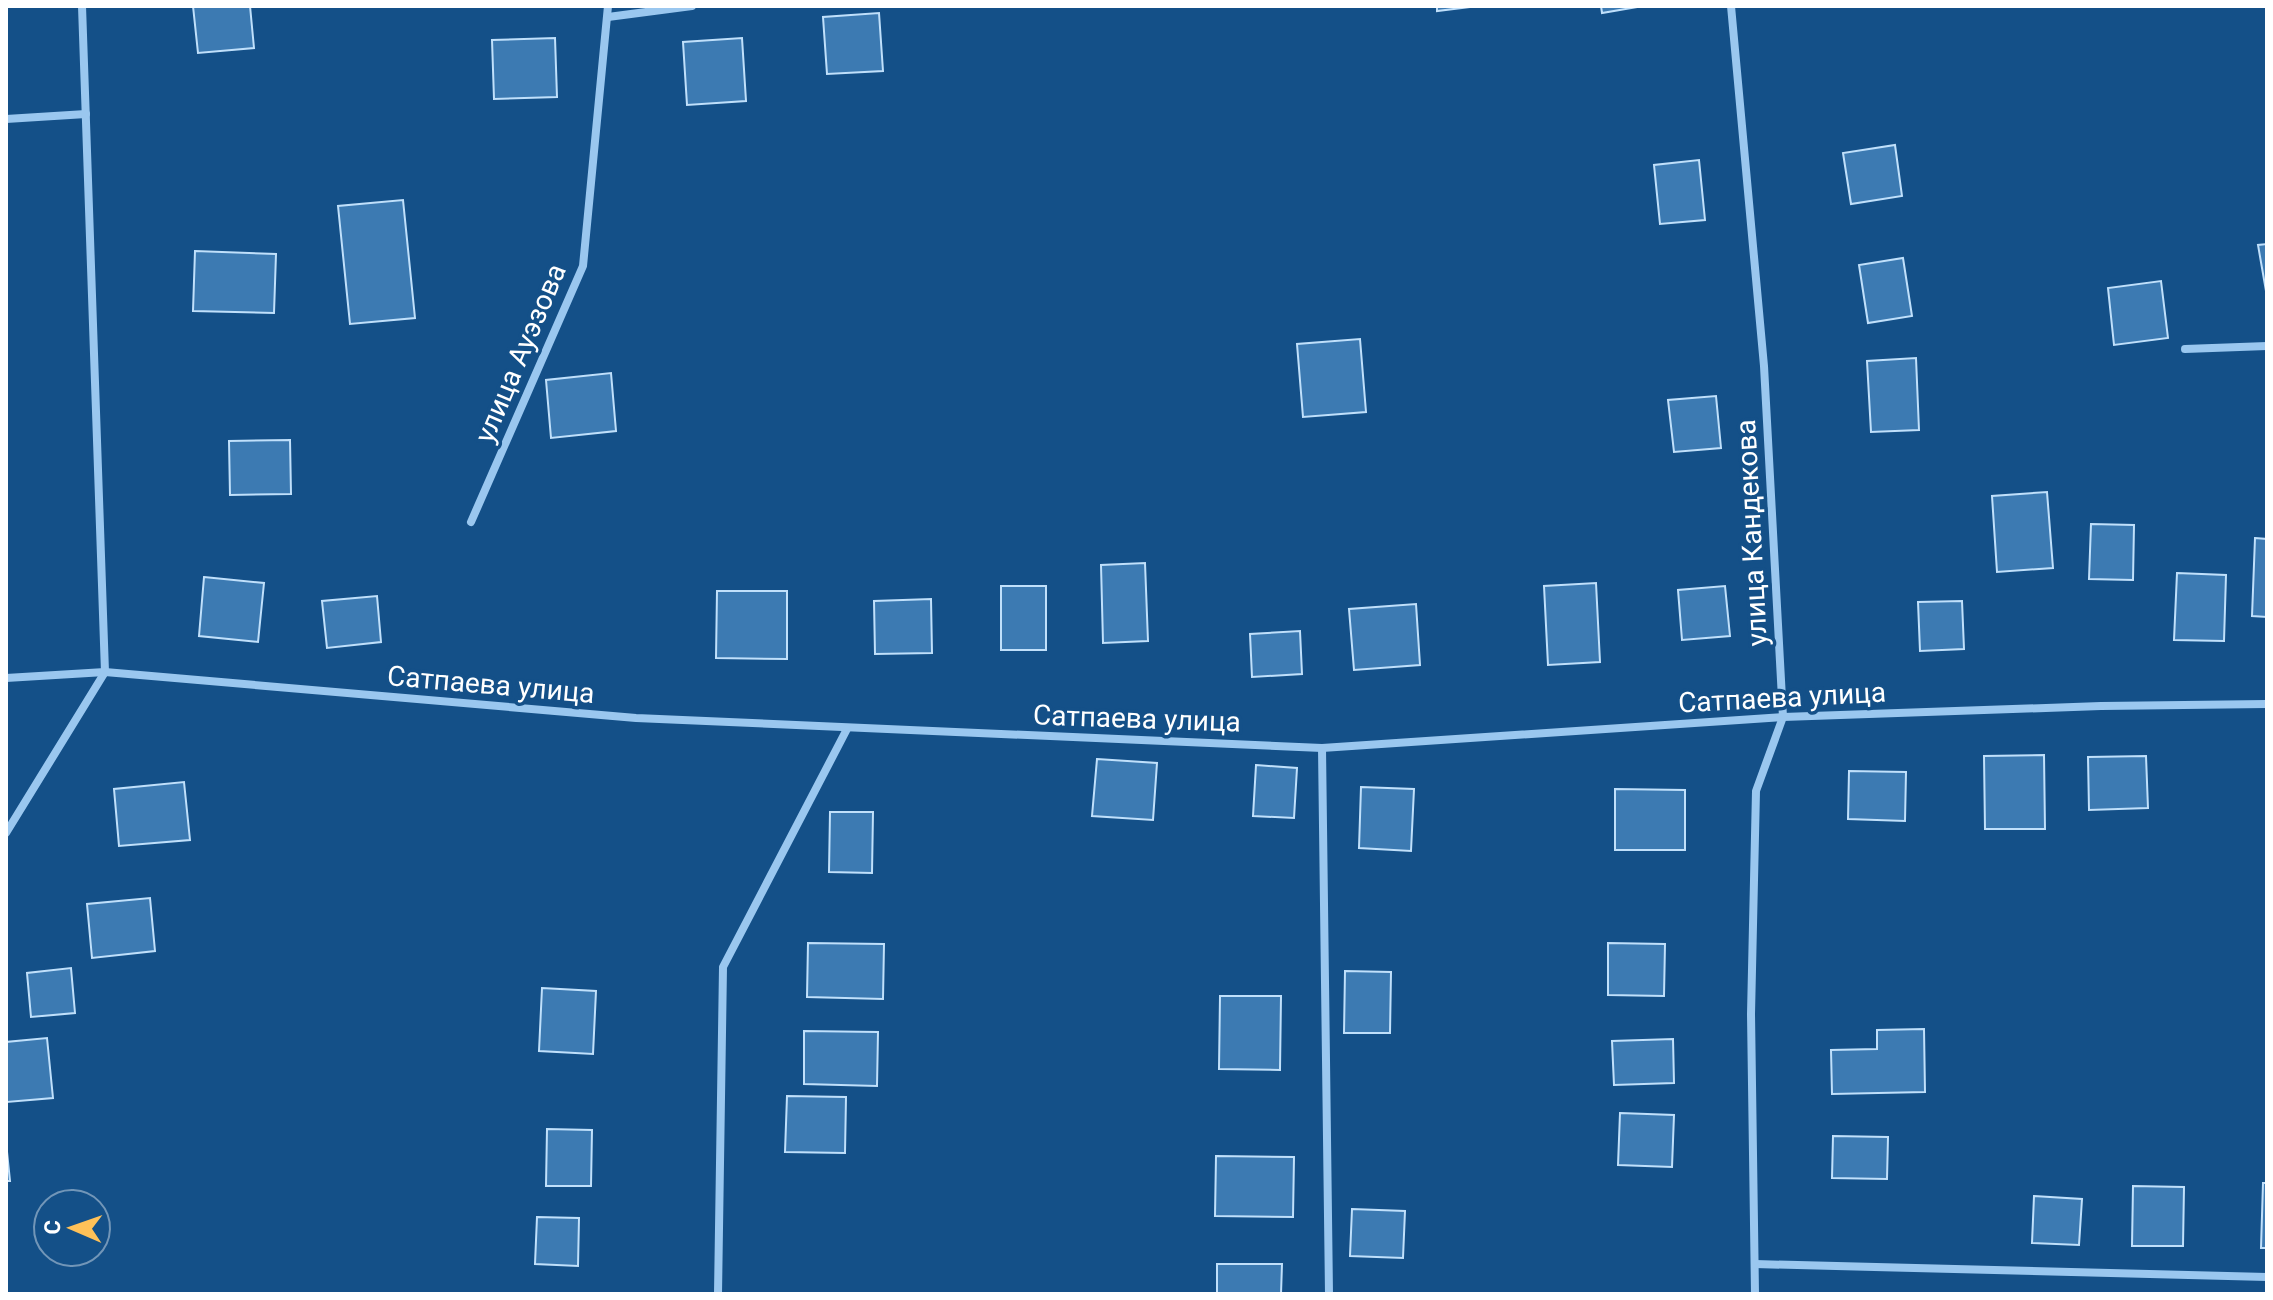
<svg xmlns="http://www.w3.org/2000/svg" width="2273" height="1300" viewBox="0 0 2273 1300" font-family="Roboto,sans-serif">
  <rect width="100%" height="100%" fill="#145088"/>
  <g fill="#3c7ab2" stroke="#c0e0fb" stroke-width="2">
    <polygon points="193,6 250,6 254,48 198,53"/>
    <polygon points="1437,6 1478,6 1437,11"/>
    <polygon points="1601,6 1643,6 1602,13"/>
    <polygon points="879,13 883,71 827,74 823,17"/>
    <polygon points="555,38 557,97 494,99 492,40"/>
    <polygon points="742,38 746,101 687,105 683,42"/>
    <polygon points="1895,145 1902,196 1851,204 1843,153"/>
    <polygon points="1699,160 1705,220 1660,224 1654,165"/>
    <polygon points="403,200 415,318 350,324 338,206"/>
    <polygon points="2267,244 2267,291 2266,291 2258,245"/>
    <polygon points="195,251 276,254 274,313 193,311"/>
    <polygon points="1903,258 1912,316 1868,323 1859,265"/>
    <polygon points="2161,281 2168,338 2114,345 2108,288"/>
    <polygon points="1360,339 1366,412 1303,417 1297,344"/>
    <polygon points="1916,358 1919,430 1871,432 1867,361"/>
    <polygon points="611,373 616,431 551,438 546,380"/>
    <polygon points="1716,396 1721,448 1674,452 1668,400"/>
    <polygon points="290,440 291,494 230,495 229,441"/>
    <polygon points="2047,492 2053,568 1997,572 1992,496"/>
    <polygon points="2091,524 2134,525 2133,580 2089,579"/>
    <polygon points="2255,538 2267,539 2267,617 2252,616"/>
    <polygon points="1145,563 1148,641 1103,643 1101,565"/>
    <polygon points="2177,573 2226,575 2224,641 2174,640"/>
    <polygon points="204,577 264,583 258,642 199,636"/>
    <polygon points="1596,583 1600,662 1548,665 1544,586"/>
    <rect x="1001" y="586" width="45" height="64"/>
    <polygon points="1725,586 1730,636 1682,640 1678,590"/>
    <polygon points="717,591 787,591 787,659 716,658"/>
    <polygon points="377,596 381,642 327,648 322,601"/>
    <polygon points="931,599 932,653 875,654 874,601"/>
    <polygon points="1962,601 1964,649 1920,651 1918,602"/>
    <polygon points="1416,604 1420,665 1354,670 1349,609"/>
    <polygon points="1300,631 1302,674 1252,677 1250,634"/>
    <polygon points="2044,755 2045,829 1985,829 1984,756"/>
    <polygon points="2146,756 2148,808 2089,810 2088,757"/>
    <polygon points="1097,759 1157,763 1153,820 1092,816"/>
    <polygon points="1256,765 1297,768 1294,818 1253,816"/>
    <polygon points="1849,771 1906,772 1905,821 1848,819"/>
    <polygon points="184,782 190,840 119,846 114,789"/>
    <polygon points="1361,787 1414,789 1411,851 1359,848"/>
    <polygon points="1615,789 1685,790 1685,850 1615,850"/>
    <polygon points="830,812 873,812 872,873 829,872"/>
    <polygon points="150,898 155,951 92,958 87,904"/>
    <polygon points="808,943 884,944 883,999 807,997"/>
    <polygon points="1608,943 1665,944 1664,996 1608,995"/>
    <polygon points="71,968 75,1013 31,1017 27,973"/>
    <polygon points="1345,971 1391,972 1390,1033 1344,1033"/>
    <polygon points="542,988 596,991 593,1054 539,1051"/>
    <polygon points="1220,996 1281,996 1280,1070 1219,1069"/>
    <polygon points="1924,1029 1925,1092 1832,1094 1831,1050 1877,1049 1877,1030"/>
    <polygon points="804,1031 878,1032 877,1086 804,1084"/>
    <polygon points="47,1038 53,1098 7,1102 6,1042"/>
    <polygon points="1673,1039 1674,1083 1614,1085 1612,1041"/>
    <polygon points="787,1096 846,1097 845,1153 785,1152"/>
    <polygon points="1620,1113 1674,1115 1672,1167 1618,1165"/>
    <polygon points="547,1129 592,1130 591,1186 546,1186"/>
    <polygon points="1833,1136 1888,1137 1887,1179 1832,1178"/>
    <polygon points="6,1142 10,1181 6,1181"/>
    <polygon points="1216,1156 1294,1157 1293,1217 1215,1216"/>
    <polygon points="2263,1183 2267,1183 2267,1248 2261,1248"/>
    <polygon points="2133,1186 2184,1187 2183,1246 2132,1246"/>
    <polygon points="2034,1196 2082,1199 2079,1245 2032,1243"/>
    <polygon points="1352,1209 1405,1211 1403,1258 1350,1256"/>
    <polygon points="537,1217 579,1218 578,1266 535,1264"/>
    <polygon points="1217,1264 1282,1264 1281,1294 1217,1294"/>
  </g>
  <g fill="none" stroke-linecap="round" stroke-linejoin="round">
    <g stroke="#9ac7ef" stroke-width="8">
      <polyline points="1731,6 1764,366 1783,717 1756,791 1751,1014 1755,1294"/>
      <polyline points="608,17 692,6"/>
      <polyline points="6,119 86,114"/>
      <polyline points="2185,349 2267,346"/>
      <polyline points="471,522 583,266 608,6"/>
      <polyline points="6,678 105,672 636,718 1322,748 1783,717 2101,706 2267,704"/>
      <polyline points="1322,748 1329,1294"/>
      <polyline points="6,833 105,672 82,6"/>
      <polyline points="1755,1264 2267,1277"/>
      <polyline points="718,1294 723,967 847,729"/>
    </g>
  </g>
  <g text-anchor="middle" stroke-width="7" stroke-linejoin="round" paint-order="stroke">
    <g font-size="28" fill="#fff" stroke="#145088">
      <text transform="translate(520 353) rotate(-67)" y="10">улица Ауэзова</text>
      <text transform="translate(1751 533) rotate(-93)" y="10">улица Кандекова</text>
      <text transform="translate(491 684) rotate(5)" y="10">Сатпаева улица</text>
      <text transform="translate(1782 697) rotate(-3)" y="10">Сатпаева улица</text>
      <text transform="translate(1137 718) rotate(2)" y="10">Сатпаева улица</text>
    </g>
  </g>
  <rect width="2273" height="1300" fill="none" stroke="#ffffff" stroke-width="16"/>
  <g transform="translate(72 1228) rotate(272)"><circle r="38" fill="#145088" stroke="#7296b8" stroke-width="2"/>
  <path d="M0-6L14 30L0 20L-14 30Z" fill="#ffc158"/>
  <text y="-12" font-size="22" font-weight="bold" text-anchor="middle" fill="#ffffff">С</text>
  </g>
</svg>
